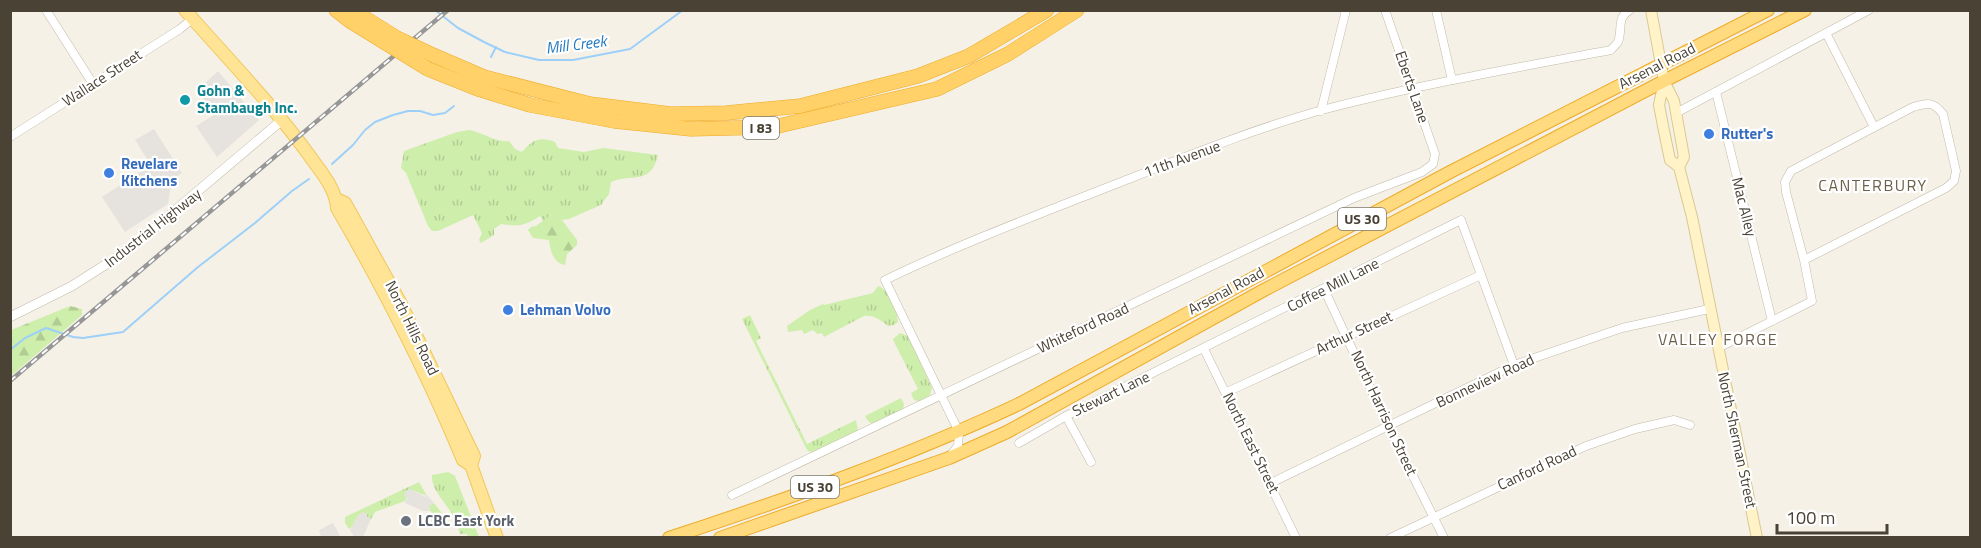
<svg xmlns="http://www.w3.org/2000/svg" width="1981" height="548" viewBox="0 0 1981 548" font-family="'Titillium Web',sans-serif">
  <defs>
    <pattern id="grass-tufts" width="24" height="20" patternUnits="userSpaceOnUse" patternTransform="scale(1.5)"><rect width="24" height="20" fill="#ceeeab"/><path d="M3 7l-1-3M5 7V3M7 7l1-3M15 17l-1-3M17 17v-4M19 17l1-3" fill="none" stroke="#b2cd94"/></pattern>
    <pattern id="forest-firs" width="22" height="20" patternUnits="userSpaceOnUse" patternTransform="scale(1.5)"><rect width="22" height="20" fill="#ceeeab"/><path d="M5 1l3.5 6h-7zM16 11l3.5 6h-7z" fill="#b2cd94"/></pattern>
  </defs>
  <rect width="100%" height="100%" fill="#f5f1e7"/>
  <g fill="url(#grass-tufts)">
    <path d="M469,130C482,132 496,143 509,141L515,149L522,152C532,140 540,136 555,142L558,148L584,152L603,148L658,155C651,186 632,173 611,182L609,194L601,205L569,219L562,220L552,214L543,221L540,216C524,226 519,227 501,224L494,229V235L481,243L479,240L482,233L473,215L438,231H432L428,226L406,173L401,168L404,151L457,132Z"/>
    <path d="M878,286C889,289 898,311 898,322L894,325L888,326C880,320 874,315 864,316L824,337L822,333L817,334L813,330L804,334L802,330L788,332L787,326L810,310L823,304L824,305L873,293Z"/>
    <polygon points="750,315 761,338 756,341 807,444 856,420 858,431 813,454 807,450 742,319"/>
    <polygon points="900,333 908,336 932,388 930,395 921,402 914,400 911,393 918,389 894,342 893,339"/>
    <polygon points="901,398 904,404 903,410 872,424 868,421 865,416"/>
    <path d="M448,472L455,476L479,537H468L467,534H460C458,526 454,518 450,511C443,499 431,489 432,475Z"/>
    <polygon points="419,482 427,496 412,490 405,495 407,496 405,501 375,512 371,519 366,516 349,529 345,523 345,517"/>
    <polygon points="434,503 445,517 445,524 430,511 429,506"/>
  </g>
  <g fill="url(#forest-firs)">
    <path d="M552,214L562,220L577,240V245L567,254L565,265C553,263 550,250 549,240L533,238L528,230L531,227L536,226Z"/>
    <polygon points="70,306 82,309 82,315 11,376 11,330"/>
  </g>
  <g fill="#e6e3df">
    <polygon points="218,71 259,120 217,157 196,126 214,115 199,91 201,87"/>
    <polygon points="154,129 182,173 172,180 168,204 125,232 102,197 151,165 135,140"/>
    <polygon points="410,489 426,497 427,495 434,503 429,506 430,511 423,511 405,503 407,497 404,495 406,491"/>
    <polygon points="363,512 367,514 367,517 371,519 363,537 357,536 354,537 350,530 358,515"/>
    <polygon points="333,523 340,536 336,537 321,537 319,530"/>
  </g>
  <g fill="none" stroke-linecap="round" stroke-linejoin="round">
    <g stroke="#9dd0f8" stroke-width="2">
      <polyline points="435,10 458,28 484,42 505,52 539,60 573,60 630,49 683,10"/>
      <polyline points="491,57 496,47"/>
      <polyline points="332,164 353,145 365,130 375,122 393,115 408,111 420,111 433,115 445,113 454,106"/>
      <polyline points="10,350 25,338 46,328 73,337 83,338 123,332 198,267 255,223 292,191 309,179"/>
    </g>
    <g stroke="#c2baa8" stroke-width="9">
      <g id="minor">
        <polyline points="46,10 93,84"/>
        <polyline points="1436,10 1452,80"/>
        <polyline points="1826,33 1874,127"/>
        <polyline points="1716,92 1772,321"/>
        <polyline points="1321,111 1346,10"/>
        <polyline points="1676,113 1869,10"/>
        <polyline points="10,137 180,29 192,19"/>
        <polyline points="1324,289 1388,426 1444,538"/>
        <path d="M1718,348L1812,301L1804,260L1786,192L1785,182L1791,171L1913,107C1927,103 1933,101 1943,114L1956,171L1954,181L1946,188L1804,260"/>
        <polyline points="1204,349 1296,538"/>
        <polyline points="1227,392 1481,275"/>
        <polyline points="1066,416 1091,462"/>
        <polyline points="1019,443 1066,416 1461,220 1514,365"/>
        <path d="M950,456L958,446L959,432L885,280C962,243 1042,213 1121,182C1187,156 1254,129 1322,110C1417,85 1515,68 1611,50C1613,47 1616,45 1618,42C1623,29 1616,18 1630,10"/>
        <polyline points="1271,483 1514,365 1622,328 1709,309"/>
        <polyline points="732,495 1354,198 1422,172 1433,164 1435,154 1385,10"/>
        <polyline points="1390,538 1586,446 1635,429 1674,420 1690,425"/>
      </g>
    </g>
    <g stroke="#c2baa8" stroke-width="10">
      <polyline id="tertiary" points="10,317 72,286 127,251 282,120"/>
    </g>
    <g stroke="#d9c992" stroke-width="12">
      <g id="secondary">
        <polyline points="1651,10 1664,81 1674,101 1684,157 1679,167"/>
        <polyline points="1664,81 1659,105 1664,131 1670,160 1679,167 1692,217 1757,538"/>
      </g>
    </g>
    <g stroke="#f0c75a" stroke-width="14">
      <g id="primary">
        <path d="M185,10C227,58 272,104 309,155C320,171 336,188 337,208C384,289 427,373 463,460L471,465"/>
        <polyline points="336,199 345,203 401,304 474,456 471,465 497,538"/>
      </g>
    </g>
    <g stroke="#eeab28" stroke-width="14">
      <g id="trunk">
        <path d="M669,538C788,499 906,457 1019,404L1452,171L1768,10"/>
        <polyline points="720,538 949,458 1007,432 1264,290 1664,81 1805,10"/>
      </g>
    </g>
    <g stroke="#eeab28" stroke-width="15">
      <g id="motorway">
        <polyline points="336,10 350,21"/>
        <polyline points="435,56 484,77 590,104 671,114 726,113 800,106 918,76 969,56 1047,10"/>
        <polyline points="428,69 478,89 530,105 614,121 691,129 774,127 937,89 1008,54 1077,10"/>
      </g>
    </g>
    <use href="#minor" stroke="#fff" stroke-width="8"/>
    <use href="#tertiary" stroke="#fff" stroke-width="9"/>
    <use href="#secondary" stroke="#fff3c7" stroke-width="10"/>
    <use href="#primary" stroke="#ffe496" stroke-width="12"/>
    <use href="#trunk" stroke="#ffda7f" stroke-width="12"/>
    <use href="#motorway" stroke="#ffd168" stroke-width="14"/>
    <g stroke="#979797" stroke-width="4.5">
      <polyline id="rail" points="10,381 448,10"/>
    </g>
    <use href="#rail" stroke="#fff" stroke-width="2" stroke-dasharray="7" stroke-linecap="butt"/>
    <g stroke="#eeab28" stroke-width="15" stroke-linecap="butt">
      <g id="motorway-bridge">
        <polyline points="357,13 397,38 435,56"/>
        <polyline points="350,21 428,69"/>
      </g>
    </g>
    <use href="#motorway-bridge" stroke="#ffd168" stroke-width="14"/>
  </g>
  <circle fill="#0f9aa8" stroke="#fff" stroke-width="2" cx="185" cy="100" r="6"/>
  <g fill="#3f7fe0" stroke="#fff" stroke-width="2">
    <circle cx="1709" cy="134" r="6"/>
    <circle cx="109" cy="173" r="6"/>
    <circle cx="508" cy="310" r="6"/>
  </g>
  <circle fill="#6b7280" stroke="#fff" stroke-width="2" cx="406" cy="521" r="6"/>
  <g text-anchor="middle" stroke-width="4.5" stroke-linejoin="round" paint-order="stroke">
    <g fill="#fff" stroke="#807b72" stroke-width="1.5">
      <rect x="743" y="117" width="36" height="22" rx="4.5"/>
      <rect x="1338" y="208" width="48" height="22" rx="4.5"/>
      <rect x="791" y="476" width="48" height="22" rx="4.5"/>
    </g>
    <g font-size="14" font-weight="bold" fill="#494235">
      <text x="761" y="133">I 83</text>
      <text x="1362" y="224">US 30</text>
      <text x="815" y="492">US 30</text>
    </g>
    <g font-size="15" fill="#494235" stroke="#fff">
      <text transform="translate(1657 66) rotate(-27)" y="5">Arsenal Road</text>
      <text transform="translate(102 78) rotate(-33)" y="5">Wallace Street</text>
      <text transform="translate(1412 87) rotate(71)" y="5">Eberts Lane</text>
      <text transform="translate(1182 159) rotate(-20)" y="5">11th Avenue</text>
      <text transform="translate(1744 207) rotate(76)" y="5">Mac Alley</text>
      <text transform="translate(153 228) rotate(-38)" y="5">Industrial Highway</text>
      <text transform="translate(1333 285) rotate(-27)" y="5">Coffee Mill Lane</text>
      <text transform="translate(1226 291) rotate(-28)" y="5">Arsenal Road</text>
      <text transform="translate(412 328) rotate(64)" y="5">North Hills Road</text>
      <text transform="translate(1083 328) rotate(-25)" y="5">Whiteford Road</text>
      <text transform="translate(1354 333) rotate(-25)" y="5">Arthur Street</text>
      <text transform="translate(1485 381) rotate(-25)" y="5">Bonneview Road</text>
      <text transform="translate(1111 394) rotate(-26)" y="5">Stewart Lane</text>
      <text transform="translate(1384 413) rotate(65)" y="5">North Harrison Street</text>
      <text transform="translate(1737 440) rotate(78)" y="5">North Sherman Street</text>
      <text transform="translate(1251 443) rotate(64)" y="5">North East Street</text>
      <text transform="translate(1537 468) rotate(-25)" y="5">Canford Road</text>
    </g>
    <g font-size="15" font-weight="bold" fill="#0d838f" stroke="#fff" text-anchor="start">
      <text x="197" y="96">Gohn &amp;<tspan x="197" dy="17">Stambaugh Inc.</tspan></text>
    </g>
    <g font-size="15" font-weight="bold" fill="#366cbe" stroke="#fff" text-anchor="start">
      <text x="1721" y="139">Rutter's</text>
      <text x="121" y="169">Revelare<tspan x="121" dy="17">Kitchens</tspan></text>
      <text x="520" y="315">Lehman Volvo</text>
    </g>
    <g font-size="15" font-weight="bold" fill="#5b616d" stroke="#fff" text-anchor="start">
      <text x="418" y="526">LCBC East York</text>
    </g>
    <g font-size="16" font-style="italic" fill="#2279c1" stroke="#fff">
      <text transform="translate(576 44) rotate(-7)" y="6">Mill Creek</text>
    </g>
    <g font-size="16" letter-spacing="1.5" fill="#6d604b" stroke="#fff">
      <text x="1873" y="191">CANTERBURY</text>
      <text x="1718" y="345">VALLEY FORGE</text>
    </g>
  </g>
  <rect width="1981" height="548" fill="none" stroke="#494235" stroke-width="24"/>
  <path d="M1777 524v9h110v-9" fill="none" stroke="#494235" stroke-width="3"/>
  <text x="1786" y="524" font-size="18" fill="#494235" stroke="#ffffff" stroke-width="4.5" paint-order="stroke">100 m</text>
</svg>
